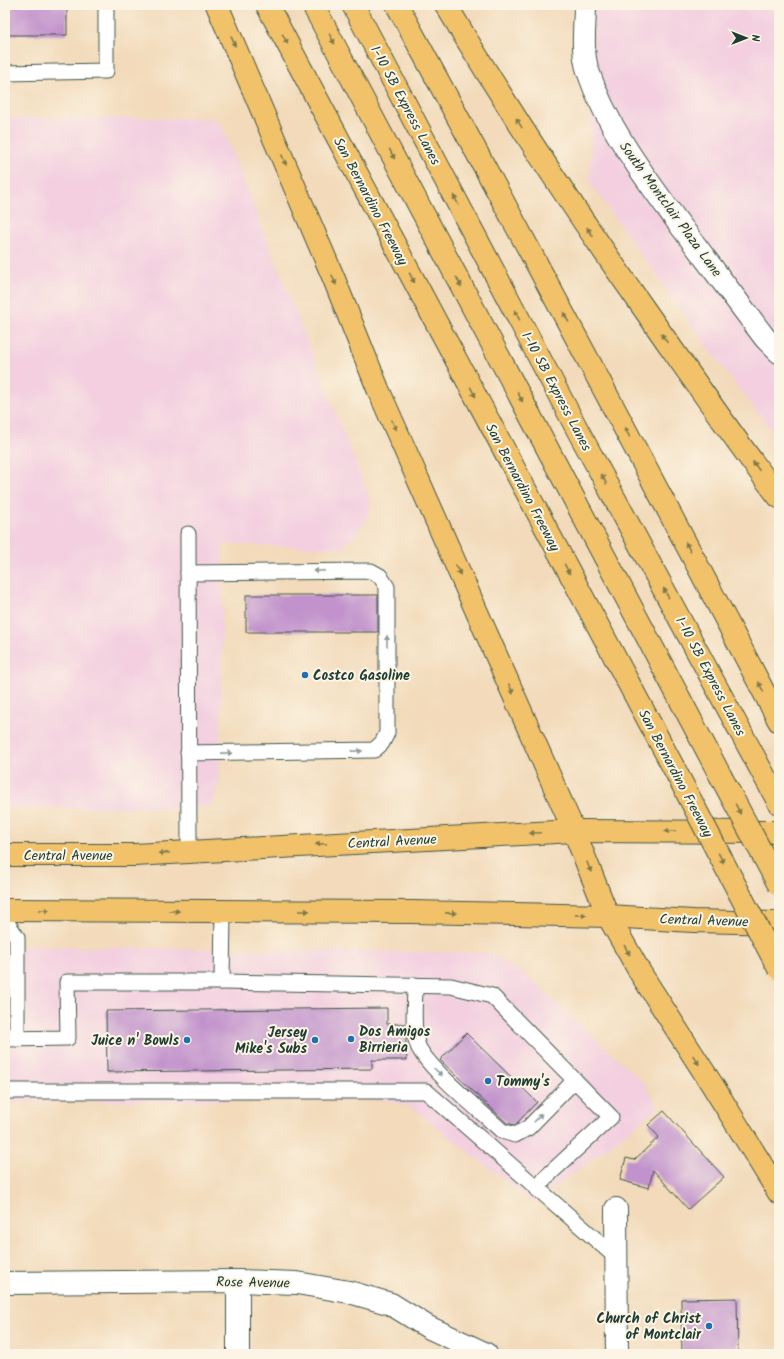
<svg xmlns="http://www.w3.org/2000/svg" width="784" height="1359" viewBox="0 0 784 1359" font-family="Kalam,sans-serif">
  <rect width="100%" height="100%" fill="#fcf5e5"/>
  <filter id="ink" filterUnits="userSpaceOnUse"><feTurbulence type="fractalNoise" baseFrequency=".025" numOctaves="2"/><feDisplacementMap in="SourceGraphic" scale="8" xChannelSelector="R" yChannelSelector="G"/><feConvolveMatrix kernelMatrix="1 2 1 2 8 2 1 2 1" color-interpolation-filters="sRGB"/></filter>
  <filter id="wash" filterUnits="userSpaceOnUse"><feTurbulence type="fractalNoise" baseFrequency=".012" numOctaves="4" result="noise"/><feDisplacementMap in="SourceGraphic" scale="16" xChannelSelector="R" yChannelSelector="G"/><feGaussianBlur stdDeviation="0.9" result="paint"/><feColorMatrix in="noise" values="0 0 0 0 0 0 0 0 0 0 0 0 0 0 0 0 0 1.4 0 .05"/><feComposite in="paint" operator="in"/></filter>
  <g filter="url(#wash)">
    <rect width="100%" height="100%" fill="#f2daba"/>
    <g fill="#f3cfe0">
      <polygon points="594,5 779,5 779,440 713,355 590,182"/>
      <polygon points="5,118 213,118 222,126 371,502 367,521 342,548 223,544 220,781 210,807 5,808"/>
      <polygon points="5,946 490,953 528,977 644,1083 659,1108 534,1203 412,1108 386,1100 5,1102"/>
    </g>
    <g id="blocks">
      <g fill="#c192cc">
        <rect x="5" y="5" width="62" height="30"/>
        <rect x="246" y="595" width="132" height="37"/>
        <polygon points="387,1008 387,1024 405,1024 407,1060 372,1060 372,1069 107,1072 106,1011"/>
        <polygon points="466,1033 537,1102 516,1124 514,1125 507,1123 440,1060"/>
        <polygon points="664,1111 724,1177 688,1209 653,1170 649,1188 620,1180 626,1158 634,1160 659,1137 648,1125"/>
        <polygon points="737,1298 738,1354 682,1354 681,1299"/>
      </g>
    </g>
  </g>
  <g filter="url(#ink)">
    <use href="#blocks" fill-opacity="0" stroke="#3f5548" stroke-width="1"/>
    <g fill="none" stroke-linecap="round" stroke-linejoin="round">
      <g stroke="#3f5548" stroke-width="17">
        <g id="service">
          <polyline points="5,73 106,71 106,5"/>
          <polyline points="188,534 189,852"/>
          <polyline points="188,573 371,571 380,576 387,587 387,733 382,743 374,750 188,753"/>
          <polyline points="5,920 17,937 17,1039"/>
          <polyline points="222,982 451,986 492,996 611,1117 545,1178 538,1190"/>
          <path d="M415,985C415,1004 412,1025 417,1043C422,1064 484,1114 502,1131L515,1135L528,1128L575,1080"/>
          <polyline points="5,1039 68,1038 67,982 222,982 223,911"/>
          <polyline points="5,1091 426,1091 617,1258"/>
        </g>
      </g>
      <g stroke="#3f5548" stroke-width="24">
        <g id="minor">
          <path d="M585,5C585,26 581,51 588,71C606,125 641,172 674,217C704,257 735,298 765,338L779,352"/>
          <polyline points="616,1209 617,1354"/>
          <polyline points="238,1281 238,1354"/>
          <polyline points="5,1283 238,1281 297,1283 349,1292 391,1304 428,1327 486,1354"/>
        </g>
      </g>
      <g stroke="#3f5548" stroke-width="24">
        <g id="primary">
          <polyline points="5,855 134,855 574,831 779,832"/>
          <polyline points="5,910 412,912 608,916 693,921 779,923"/>
        </g>
      </g>
      <g stroke="#3f5548" stroke-width="24">
        <g id="motorway">
          <polyline points="217,5 334,279 378,389 574,831 608,916 641,974 713,1086 779,1193"/>
          <polyline points="267,5 677,774"/>
          <polyline points="313,5 720,775"/>
          <polyline points="353,5 576,427 779,803"/>
          <path d="M397,5C526,243 654,481 779,721"/>
          <path d="M446,5C507,108 573,208 642,306C687,370 731,435 779,497"/>
        </g>
      </g>
      <use href="#service" stroke="#fff" stroke-width="15"/>
      <use href="#minor" stroke="#fff" stroke-width="22"/>
      <use href="#primary" stroke="#f2c26a" stroke-width="22"/>
      <use href="#motorway" stroke="#f2c26a" stroke-width="22"/>
      <g stroke="#3f5548" stroke-width="24" stroke-linecap="butt">
        <g id="motorway-bridge">
          <polyline points="677,774 779,969"/>
          <polyline points="720,775 779,885"/>
        </g>
      </g>
      <use href="#motorway-bridge" stroke="#f2c26a" stroke-width="22"/>
    </g>
    <defs><path id="oneway-solid" d="M-6-.8H1V-3.2L6.5 0L1 3.2V.8H-6Z"/></defs>
    <g fill="#7e794c">
      <use href="#oneway-solid" transform="translate(285 39) rotate(62)"/>
      <use href="#oneway-solid" transform="translate(332 39) rotate(62)"/>
      <use href="#oneway-solid" transform="translate(233 41) rotate(67)"/>
      <use href="#oneway-solid" transform="translate(519 123) rotate(-122)"/>
      <use href="#oneway-solid" transform="translate(392 154) rotate(62)"/>
      <use href="#oneway-solid" transform="translate(284 160) rotate(67)"/>
      <use href="#oneway-solid" transform="translate(456 200) rotate(-118)"/>
      <use href="#oneway-solid" transform="translate(590 232) rotate(-124)"/>
      <use href="#oneway-solid" transform="translate(412 278) rotate(62)"/>
      <use href="#oneway-solid" transform="translate(334 280) rotate(68)"/>
      <use href="#oneway-solid" transform="translate(459 282) rotate(62)"/>
      <use href="#oneway-solid" transform="translate(517 315) rotate(-118)"/>
      <use href="#oneway-solid" transform="translate(566 317) rotate(-118)"/>
      <use href="#oneway-solid" transform="translate(664 338) rotate(-125)"/>
      <use href="#oneway-solid" transform="translate(473 392) rotate(62)"/>
      <use href="#oneway-solid" transform="translate(520 397) rotate(62)"/>
      <use href="#oneway-solid" transform="translate(394 425) rotate(66)"/>
      <use href="#oneway-solid" transform="translate(627 432) rotate(-118)"/>
      <use href="#oneway-solid" transform="translate(756 466) rotate(-126)"/>
      <use href="#oneway-solid" transform="translate(604 479) rotate(-118)"/>
      <use href="#oneway-solid" transform="translate(688 547) rotate(-117)"/>
      <use href="#oneway-solid" transform="translate(567 569) rotate(62)"/>
      <use href="#oneway-solid" transform="translate(458 570) rotate(66)"/>
      <use href="#oneway-solid" transform="translate(666 593) rotate(-118)"/>
      <use href="#oneway-solid" transform="translate(761 687) rotate(-117)"/>
      <use href="#oneway-solid" transform="translate(511 689) rotate(66)"/>
      <use href="#oneway-solid" transform="translate(738 809) rotate(62)"/>
      <use href="#oneway-solid" transform="translate(670 831) rotate(-180)"/>
      <use href="#oneway-solid" transform="translate(535 833) rotate(177)"/>
      <use href="#oneway-solid" transform="translate(321 844) rotate(177)"/>
      <use href="#oneway-solid" transform="translate(164 853) rotate(177)"/>
      <use href="#oneway-solid" transform="translate(721 858) rotate(62)"/>
      <use href="#oneway-solid" transform="translate(589 867) rotate(68)"/>
      <use href="#oneway-solid" transform="translate(44 910)"/>
      <use href="#oneway-solid" transform="translate(174 911)"/>
      <use href="#oneway-solid" transform="translate(304 911)"/>
      <use href="#oneway-solid" transform="translate(451 913) rotate(1)"/>
      <use href="#oneway-solid" transform="translate(581 915) rotate(1)"/>
      <use href="#oneway-solid" transform="translate(627 950) rotate(60)"/>
      <use href="#oneway-solid" transform="translate(696 1060) rotate(57)"/>
    </g>
    <g fill="#8f9e9a">
      <use href="#oneway-solid" transform="translate(319 571) rotate(179)"/>
      <use href="#oneway-solid" transform="translate(387 641) rotate(-90)"/>
      <use href="#oneway-solid" transform="translate(357 751) rotate(-1)"/>
      <use href="#oneway-solid" transform="translate(227 753) rotate(-1)"/>
      <use href="#oneway-solid" transform="translate(438 1072) rotate(42)"/>
      <use href="#oneway-solid" transform="translate(538 1118) rotate(-46)"/>
    </g>
  </g>
  <g fill="#1f6fb2" stroke="#fcf5e5" stroke-width="1.5">
    <circle cx="305" cy="675" r="4"/>
    <circle cx="351" cy="1039" r="4"/>
    <circle cx="187" cy="1040" r="4"/>
    <circle cx="315" cy="1040" r="4"/>
    <circle cx="488" cy="1081" r="4"/>
    <circle cx="709" cy="1326" r="4"/>
  </g>
  <g text-anchor="middle" stroke-width="4" stroke-linejoin="round" paint-order="stroke">
    <g font-size="14" fill="#1f3d34" stroke="#fcf5e5">
      <text transform="translate(406 105) rotate(62)" y="5">I-10 SB Express Lanes</text>
      <text transform="translate(371 201) rotate(62)" y="5">San Bernardino Freeway</text>
      <text transform="translate(671 209) rotate(54)" y="5">South Montclair Plaza Lane</text>
      <text transform="translate(557 391) rotate(62)" y="5">I-10 SB Express Lanes</text>
      <text transform="translate(523 487) rotate(62)" y="5">San Bernardino Freeway</text>
      <text transform="translate(711 676) rotate(62)" y="5">I-10 SB Express Lanes</text>
      <text transform="translate(676 773) rotate(62)" y="5">San Bernardino Freeway</text>
      <text transform="translate(392 841) rotate(-3)" y="5">Central Avenue</text>
      <text x="68" y="860">Central Avenue</text>
      <text transform="translate(704 920) rotate(2)" y="5">Central Avenue</text>
      <text transform="translate(253 1282) rotate(1)" y="5">Rose Avenue</text>
    </g>
    <g font-size="14" font-weight="bold" fill="#1f3d34" stroke="#fcf5e5" text-anchor="start">
      <text x="313" y="680">Costco Gasoline</text>
      <text x="359" y="1036">Dos Amigos<tspan x="359" dy="16">Birrieria</tspan></text>
      <text x="307" y="1037" text-anchor="end">Jersey<tspan x="307" dy="16">Mike's Subs</tspan></text>
      <text x="179" y="1045" text-anchor="end">Juice n' Bowls</text>
      <text x="496" y="1086">Tommy's</text>
      <text x="701" y="1323" text-anchor="end">Church of Christ<tspan x="701" dy="16">of Montclair</tspan></text>
    </g>
  </g>
  <rect width="784" height="1359" fill="none" stroke="#fcf5e5" stroke-width="20"/>
  <g transform="translate(746 38) rotate(90)" stroke="#fcf5e5" stroke-width="3" paint-order="stroke">
  <path d="M0-3L7 15L0 10L-7 15Z" fill="#1f3d34"/>
  <text y="-6" font-size="11" font-weight="bold" text-anchor="middle" fill="#1f3d34">N</text>
  </g>
</svg>
